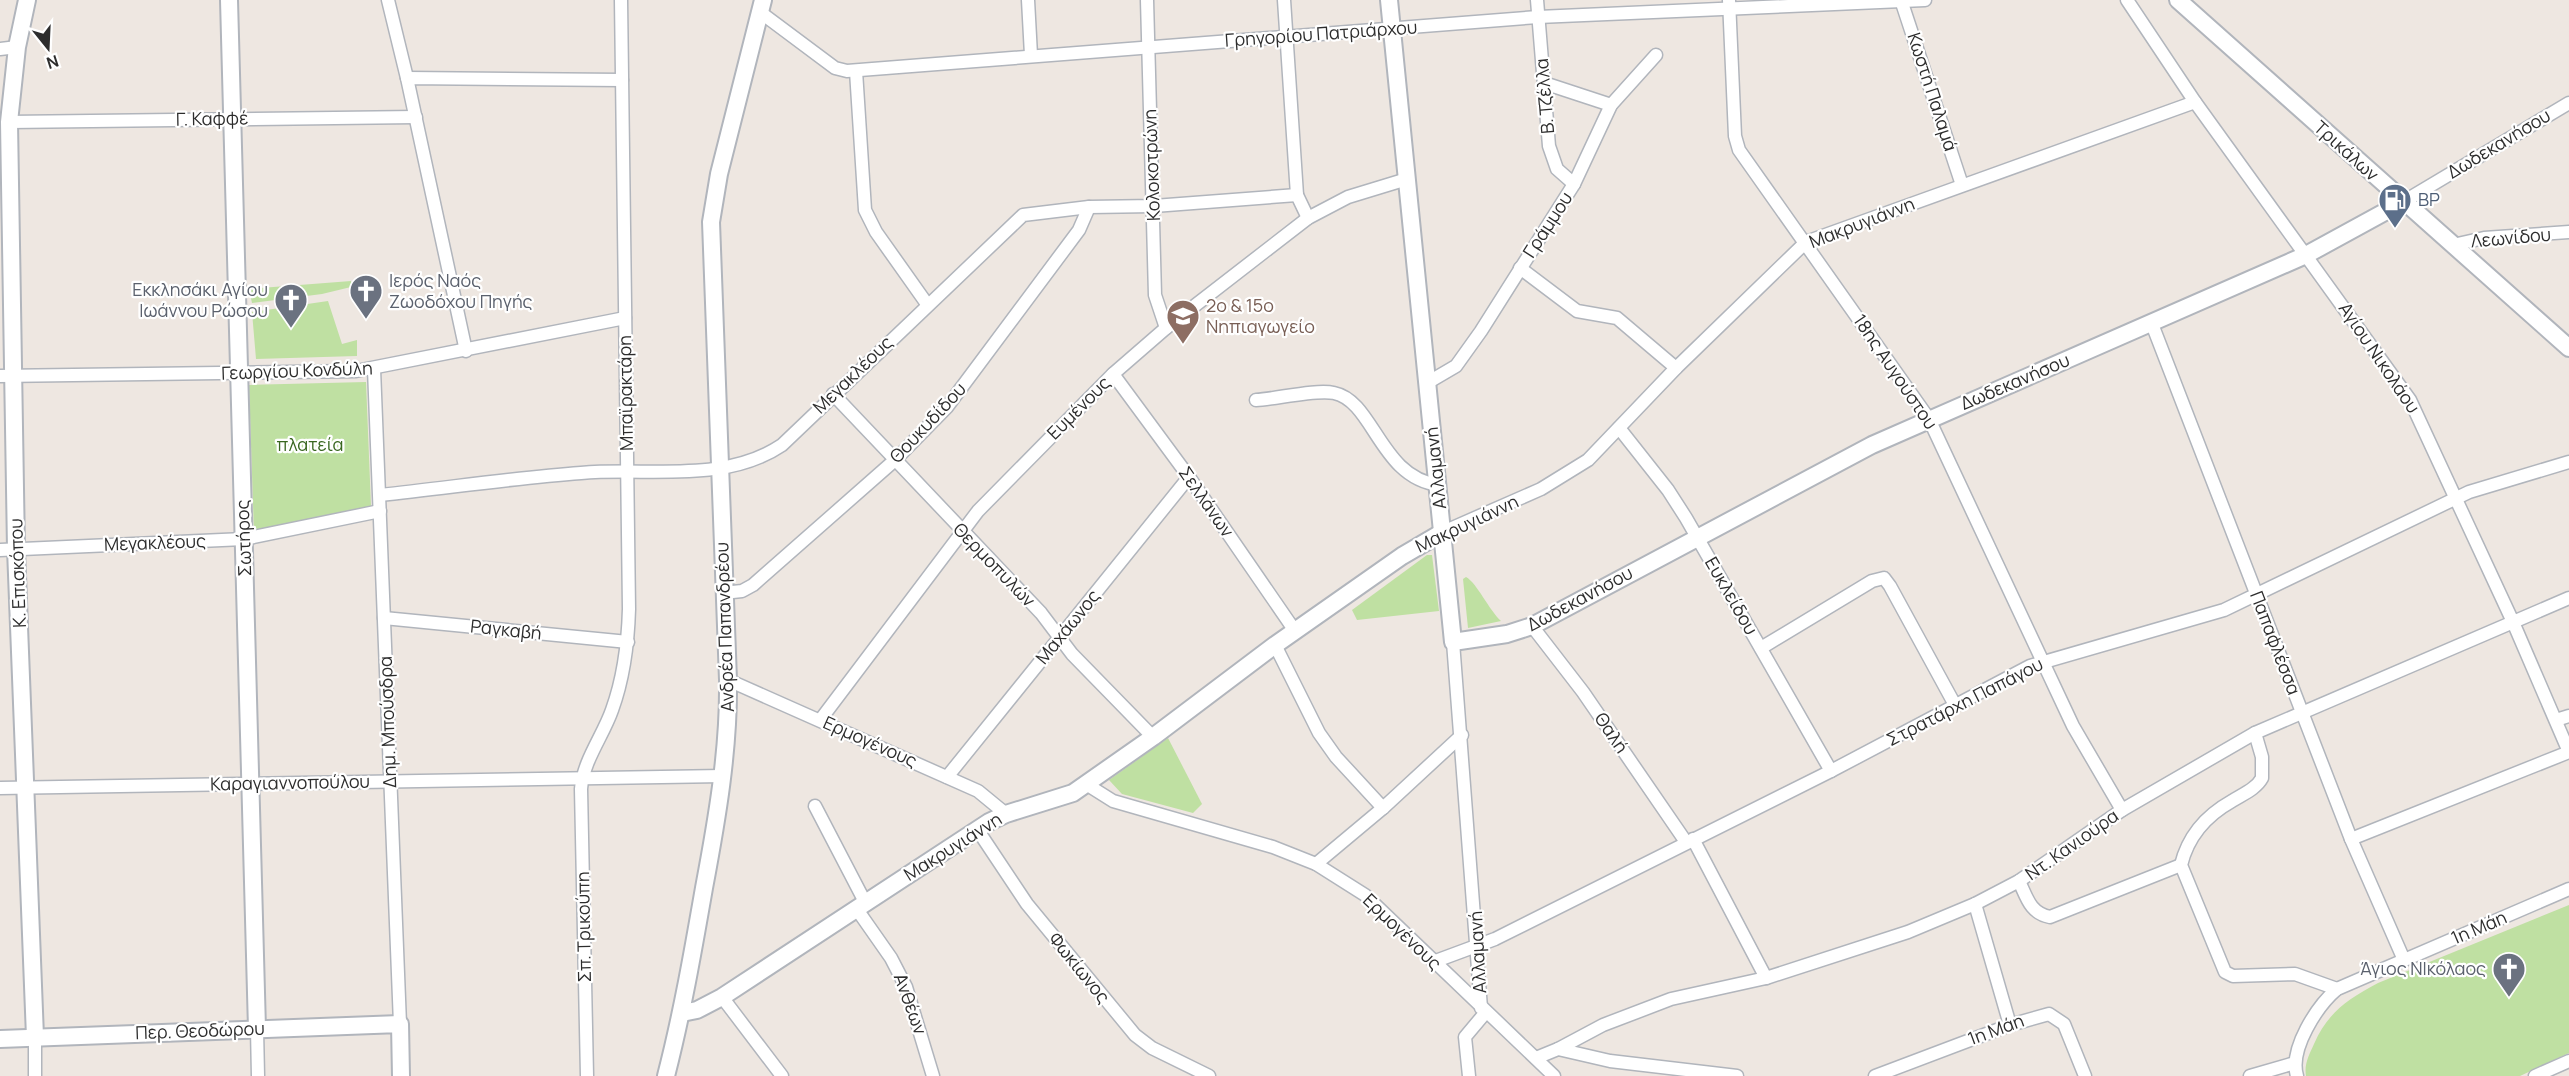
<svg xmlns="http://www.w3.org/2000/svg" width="2569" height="1076" viewBox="0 0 2569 1076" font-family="Manrope,sans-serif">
  <rect width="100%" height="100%" fill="#eee7e1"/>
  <g fill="#bfe0a2">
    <polygon points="351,281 351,287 322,294 252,303 249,289"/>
    <polygon points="328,301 342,344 357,340 357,356 256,359 252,312"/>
    <polygon points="366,382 371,506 254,533 249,385"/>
    <polygon points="1427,555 1432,555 1439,611 1357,620 1352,610"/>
    <path d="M1466,577C1477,583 1489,610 1501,621L1468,628L1463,579Z"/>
    <polygon points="1168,738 1202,804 1193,813 1122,794 1109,780"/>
    <path d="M2569,905V1053L2520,1076H2306C2304,1064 2309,1055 2314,1044C2328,1012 2348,999 2378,983Z"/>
  </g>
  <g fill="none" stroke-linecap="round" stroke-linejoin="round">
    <g stroke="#b1b5bc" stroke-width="15">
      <g id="street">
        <polyline points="388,0 407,78"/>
        <polyline points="1028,0 1031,55"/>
        <polyline points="1147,0 1155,295 1166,328"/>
        <polyline points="1284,0 1297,195 1308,218"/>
        <polyline points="1537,0 1549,146 1557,169 1574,184"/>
        <polyline points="1729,0 1735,136 1739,150 1929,419 2073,726 2122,810"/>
        <polyline points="1901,0 1962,185"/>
        <polyline points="2127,0 2195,102 2410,400 2513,622 2569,752"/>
        <polyline points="760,12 835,68 847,71 1538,17 1925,0"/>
        <polyline points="0,49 17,47"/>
        <polyline points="856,71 865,210 876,232 927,304"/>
        <polyline points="1544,83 1611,105"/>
        <polyline points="9,122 416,117"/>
        <polyline points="2403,202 2569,103"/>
        <polyline points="2453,245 2484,238 2569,232"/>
        <polyline points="1520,268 1577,311 1617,318 1676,368"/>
        <polyline points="2152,324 2351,839 2404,960"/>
        <polyline points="466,351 407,78 622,80"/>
        <polyline points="374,369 400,1024"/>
        <polyline points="1113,374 1189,477 1295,631"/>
        <polyline points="0,376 356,371 625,318"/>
        <polyline points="1427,383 1456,366 1481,331 1574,184 1611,105 1656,55"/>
        <polyline points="833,394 1041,613 1072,654 1153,737"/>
        <path d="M1256,400C1276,399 1316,389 1334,393C1374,401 1380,478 1439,485"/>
        <polyline points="1619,428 1668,490 1686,518 1831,771"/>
        <path d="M380,495C447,488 513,478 581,473C647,467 724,484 782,445L1023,215L1089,207L1154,206L1297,195"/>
        <polyline points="1443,532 1541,489 1588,460 1676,368 1806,242 2195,102"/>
        <polyline points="0,550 244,539 380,511"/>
        <polyline points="723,593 742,591 753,585 895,460 947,407 1079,230 1089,207"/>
        <polyline points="384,618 628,642"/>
        <polyline points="1532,626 1583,692 1686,842"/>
        <polyline points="1453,642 1481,1008"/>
        <polyline points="1275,645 1319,733 1336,757 1383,808"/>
        <polyline points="1761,648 1872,581 1884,578 1890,586 1955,705"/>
        <polyline points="728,680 978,791 1006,814"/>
        <polyline points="821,719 978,511 1113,374 1166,328 1308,218 1348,197 1407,179"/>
        <polyline points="2556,720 2569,716"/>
        <path d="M2255,733L2262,757V778C2256,789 2243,794 2232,801C2207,815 2188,836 2181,865L2225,972L2233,976L2295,974L2337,989"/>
        <polyline points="947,777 1189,477"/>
        <polyline points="1086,784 1113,801 1273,847 1316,864 1365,895 1554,1076"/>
        <polyline points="0,788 723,776"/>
        <polyline points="815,806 865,902"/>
        <polyline points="977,829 1027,904 1135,1035 1152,1048 1209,1076"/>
        <polyline points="1693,839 1766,978"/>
        <polyline points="2351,839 2569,752"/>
        <polyline points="1316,864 1383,808 1462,735"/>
        <path d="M2019,881C2027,898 2030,913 2050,917L2181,865"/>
        <polyline points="1975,904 2010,1025"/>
        <polyline points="856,908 891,958 906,987 933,1076"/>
        <polyline points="1433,962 1495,939 1831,771 2030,666 2224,610 2469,492 2569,462"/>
        <polyline points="722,997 782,1076"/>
        <polyline points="257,1029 258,1076"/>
        <polyline points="35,1037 35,1076"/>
        <polyline points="1558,1049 1603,1025 1671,999 1766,978 1908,932 1975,904 2019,881 2122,810 2255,733 2569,598"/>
        <polyline points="1536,1058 1558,1049 1610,1061 1737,1076"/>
        <path d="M587,1076L581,789C583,761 603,736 612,710C624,677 628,644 629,609L621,0"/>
        <polyline points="1469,1076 1465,1037 1486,1012"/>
        <polyline points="1875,1076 2010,1025 2049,1014 2064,1024 2085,1076"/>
        <polyline points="2250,1076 2295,1063"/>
        <path d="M2297,1076C2289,1049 2317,1006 2337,989L2569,889"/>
        <polyline points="2535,1076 2569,1061"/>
      </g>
    </g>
    <g stroke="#b1b5bc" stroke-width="20">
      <g id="secondary">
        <polyline points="27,0 17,47 9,122 16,549 35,1037"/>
        <polyline points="229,0 257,1029"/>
        <polyline points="1389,0 1453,642 1507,634 1532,626 1872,445 2306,255 2403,202"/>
        <polyline points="2178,0 2569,348"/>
        <polyline points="682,1013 697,1010 722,997 989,822 1006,814 1073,793 1153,737 1275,645 1402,556 1443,532"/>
        <polyline points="0,1039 400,1024 401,1076"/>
        <path d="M666,1076C682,1014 693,951 704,888C717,819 729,750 728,680L711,222L719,174L763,0"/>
      </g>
    </g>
    <use href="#street" stroke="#fff" stroke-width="12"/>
    <use href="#secondary" stroke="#fff" stroke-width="16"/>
  </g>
  <defs>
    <g id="fuel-pin" transform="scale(1.725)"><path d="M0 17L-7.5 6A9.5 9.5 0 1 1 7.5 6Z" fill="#5c6f8a" stroke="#fff"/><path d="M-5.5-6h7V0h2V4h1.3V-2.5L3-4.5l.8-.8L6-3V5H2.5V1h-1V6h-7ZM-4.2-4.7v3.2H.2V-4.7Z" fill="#fff"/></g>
    <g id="church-pin" transform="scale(1.725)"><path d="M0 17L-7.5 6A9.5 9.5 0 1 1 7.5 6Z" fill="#6b7280" stroke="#fff"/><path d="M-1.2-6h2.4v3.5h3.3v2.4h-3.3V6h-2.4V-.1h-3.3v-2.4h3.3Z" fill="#fff"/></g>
    <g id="school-pin" transform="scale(1.725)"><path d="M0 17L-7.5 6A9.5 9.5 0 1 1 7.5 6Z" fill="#8d6e63" stroke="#fff"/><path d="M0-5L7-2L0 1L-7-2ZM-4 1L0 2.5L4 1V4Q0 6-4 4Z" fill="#fff"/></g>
  </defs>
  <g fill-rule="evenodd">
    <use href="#fuel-pin" x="2395" y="200"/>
    <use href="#church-pin" x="366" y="291"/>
    <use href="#church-pin" x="291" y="300"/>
    <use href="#school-pin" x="1183" y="316"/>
    <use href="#church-pin" x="2509" y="969"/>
  </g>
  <g text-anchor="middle" stroke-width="4.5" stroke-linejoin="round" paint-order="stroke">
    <g font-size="18" fill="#2d2d2d" stroke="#fff">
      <text transform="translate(1321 34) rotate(-4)" y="6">Γρηγορίου Πατριάρχου</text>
      <text transform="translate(1932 92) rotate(72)" y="6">Κωστή Παλαμά</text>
      <text transform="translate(1545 96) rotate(-95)" y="6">Β. Τζέλλα</text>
      <text transform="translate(212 119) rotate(-1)" y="6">Γ. Καφφέ</text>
      <text transform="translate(2499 144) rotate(-31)" y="6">Δωδεκανήσου</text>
      <text transform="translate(2346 151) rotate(42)" y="6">Τρικάλων</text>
      <text transform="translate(1152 165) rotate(-92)" y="6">Κολοκοτρώνη</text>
      <text transform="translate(1862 223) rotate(-21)" y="6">Μακρυγιάννη</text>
      <text transform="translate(1548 225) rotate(-57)" y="6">Γράμμου</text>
      <text transform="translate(2511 238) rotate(-5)" y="6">Λεωνίδου</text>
      <text transform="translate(2379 358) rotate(56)" y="6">Αγίου Νικολάου</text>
      <text transform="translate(297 371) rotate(-2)" y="6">Γεωργίου Κονδύλη</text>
      <text transform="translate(1895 372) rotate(56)" y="6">18ης Αυγούστου</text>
      <text transform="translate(853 375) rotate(-44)" y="6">Μεγακλέους</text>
      <text transform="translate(2015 382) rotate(-23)" y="6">Δωδεκανήσου</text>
      <text transform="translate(626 393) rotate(-91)" y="6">Μπαϊρακτάρη</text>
      <text transform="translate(1079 408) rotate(-45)" y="6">Ευμένους</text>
      <text transform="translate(928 423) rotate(-47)" y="6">Θουκυδίδου</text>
      <text transform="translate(1436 468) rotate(-96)" y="6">Αλλαμανή</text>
      <text transform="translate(1206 502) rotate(55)" y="6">Σελλάνων</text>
      <text transform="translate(1467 524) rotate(-25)" y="6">Μακρυγιάννη</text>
      <text transform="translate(244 538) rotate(-92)" y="6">Σωτήρος</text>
      <text transform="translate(155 543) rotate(-2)" y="6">Μεγακλέους</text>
      <text transform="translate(994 565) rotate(46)" y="6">Θερμοπυλών</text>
      <text transform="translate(18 573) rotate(-92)" y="6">Κ. Επισκόπου</text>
      <text transform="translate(1731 596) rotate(60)" y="6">Ευκλείδου</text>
      <text transform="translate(1580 599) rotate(-28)" y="6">Δωδεκανήσου</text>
      <text transform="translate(725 627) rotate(-92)" y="6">Ανδρέα Παπανδρέου</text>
      <text transform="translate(1068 627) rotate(-51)" y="6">Μαχάωνος</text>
      <text transform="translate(506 630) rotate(6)" y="6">Ραγκαβή</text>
      <text transform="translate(2275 643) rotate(69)" y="6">Παπαφλέσσα</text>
      <text transform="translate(1965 702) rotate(-27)" y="6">Στρατάρχη Παπάγου</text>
      <text transform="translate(388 722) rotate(-92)" y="6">Δημ. Μπούσδρα</text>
      <text transform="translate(1611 733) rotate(56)" y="6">Θαλή</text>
      <text transform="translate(870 742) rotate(24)" y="6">Ερμογένους</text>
      <text transform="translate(290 783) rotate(-1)" y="6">Καραγιαννοπούλου</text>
      <text transform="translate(2072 845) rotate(-35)" y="6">Ντ. Κανιούρα</text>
      <text transform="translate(953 847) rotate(-32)" y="6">Μακρυγιάννη</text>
      <text transform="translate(584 927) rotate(-91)" y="6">Σπ. Τρικούπη</text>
      <text transform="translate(2479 928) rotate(-23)" y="6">1η Μάη</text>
      <text transform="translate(1402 932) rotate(44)" y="6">Ερμογένους</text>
      <text transform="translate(1478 952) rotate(-93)" y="6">Αλλαμανή</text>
      <text transform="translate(1079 968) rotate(51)" y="6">Φωκίωνος</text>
      <text transform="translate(910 1004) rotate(70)" y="6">Ανθέων</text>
      <text transform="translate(1996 1030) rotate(-20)" y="6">1η Μάη</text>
      <text transform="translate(200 1031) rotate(-2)" y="6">Περ. Θεοδώρου</text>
    </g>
    <g font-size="18" fill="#4e5e75" stroke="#fff" text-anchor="start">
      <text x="2418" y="206">BP</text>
    </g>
    <g font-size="18" fill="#5b616d" stroke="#fff" text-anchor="end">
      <text x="389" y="287" text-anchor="start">Ιερός Ναός<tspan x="389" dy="21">Ζωοδόχου Πηγής</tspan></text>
      <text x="268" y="296">Εκκλησάκι Αγίου<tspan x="268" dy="21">Ιωάννου Ρώσου</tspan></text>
      <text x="2486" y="975">Άγιος ΝΙκόλαος</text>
    </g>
    <g font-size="18" fill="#785e54" stroke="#fff" text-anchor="start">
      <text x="1206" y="312">2ο &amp; 15ο<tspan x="1206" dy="21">Νηπιαγωγείο</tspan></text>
    </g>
    <g font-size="18" fill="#396720" stroke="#fff">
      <text x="310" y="451">πλατεία</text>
    </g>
  </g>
  <g transform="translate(48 48) rotate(162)" stroke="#ffffff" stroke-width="4.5" paint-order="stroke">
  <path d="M0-4.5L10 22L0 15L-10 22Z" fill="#2d2d2d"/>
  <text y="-9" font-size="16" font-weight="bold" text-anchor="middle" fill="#2d2d2d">N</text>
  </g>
</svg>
